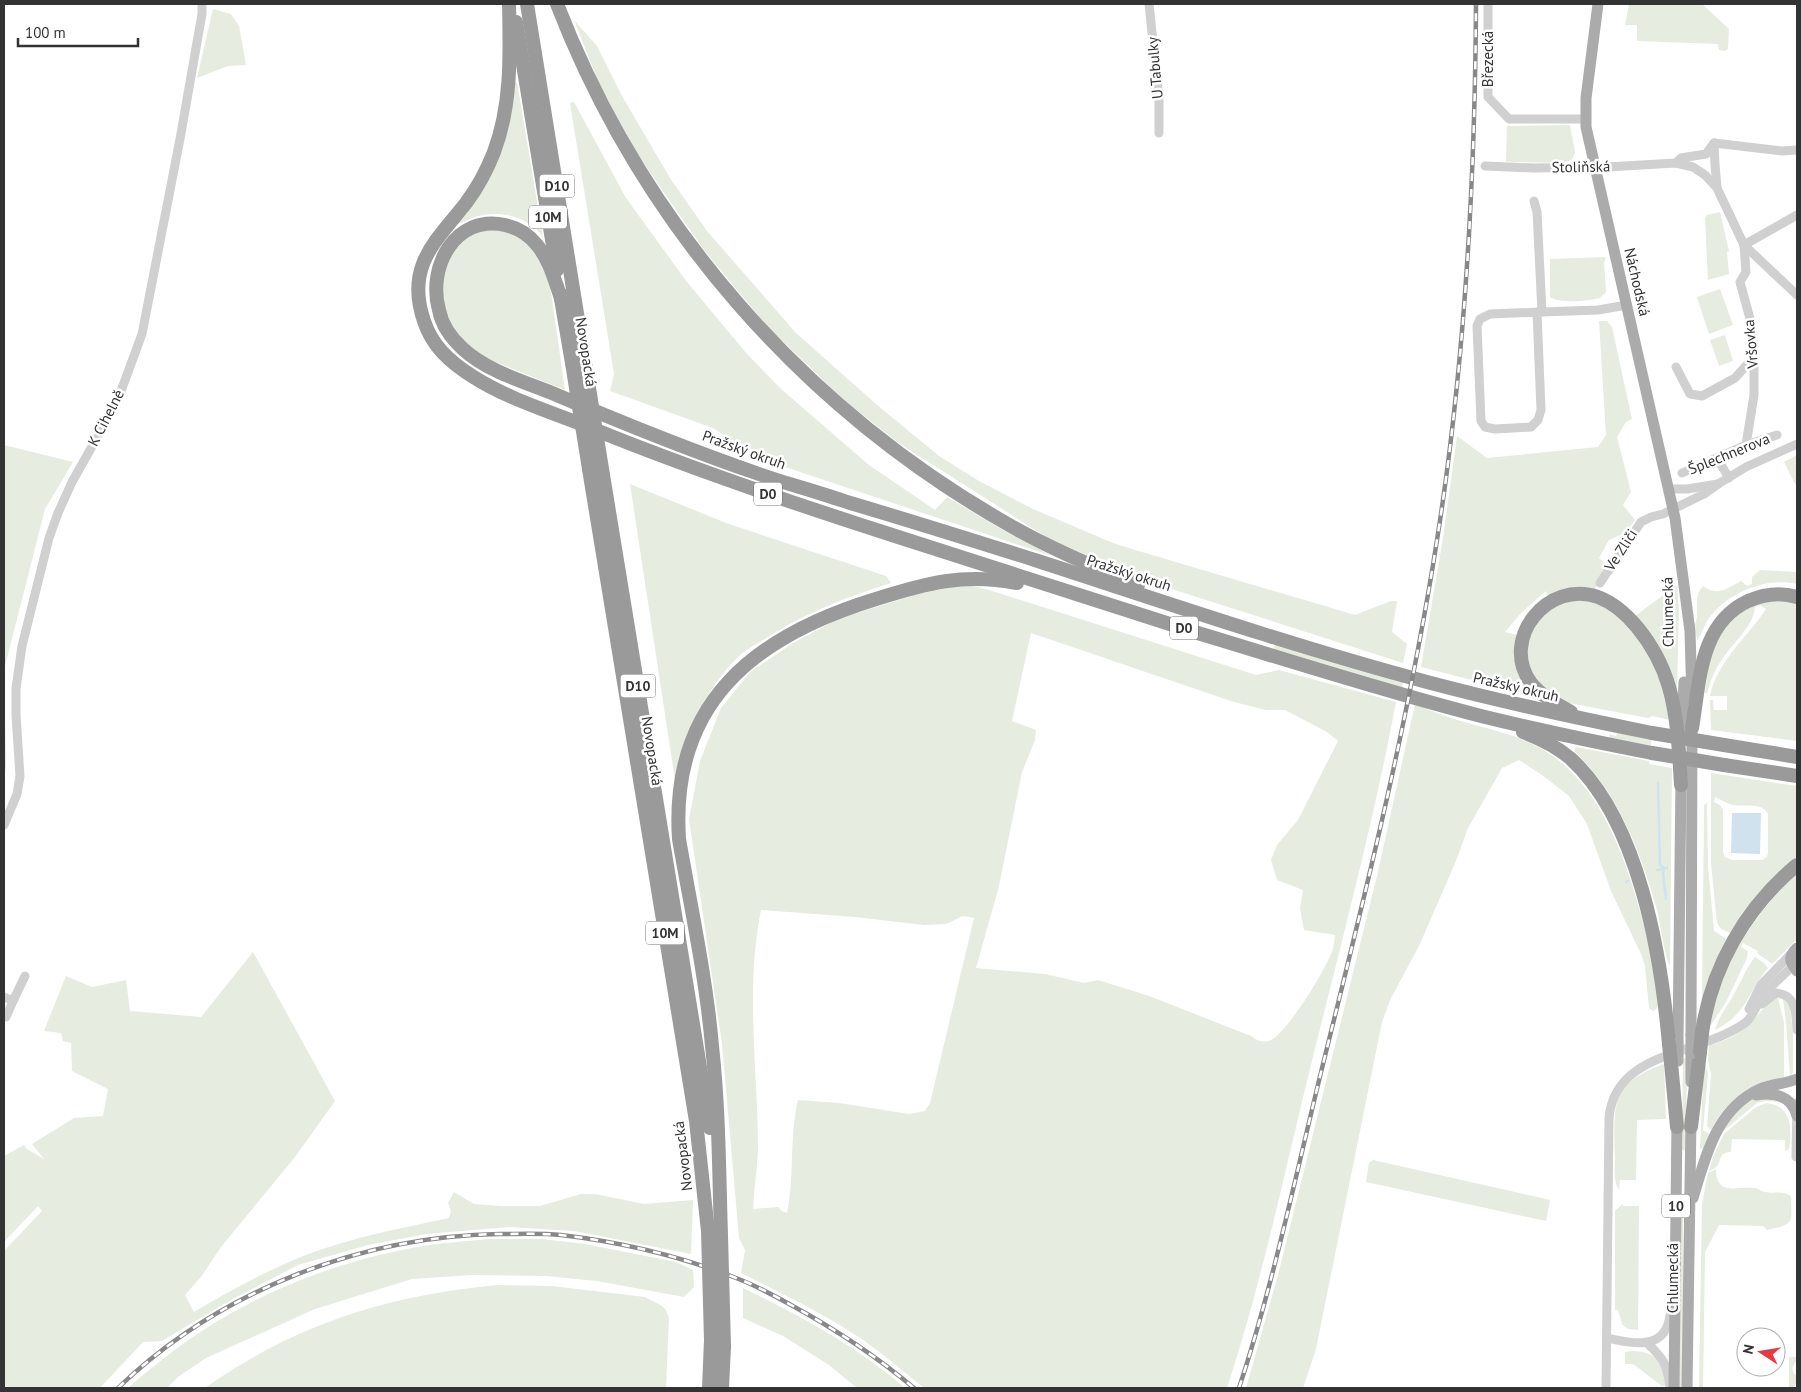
<svg xmlns="http://www.w3.org/2000/svg" width="1801" height="1392" viewBox="0 0 1801 1392" font-family="'PT Sans',sans-serif">
  <rect width="100%" height="100%" fill="#fff"/>
  <g fill="#e6ecdf" fill-rule="evenodd">
    <polygon points="1629,4 1702,4 1729,29 1728,49 1725,51 1719,50 1718,44 1637,41 1637,25 1625,25"/>
    <polygon points="213,9 231,14 239,26 246,65 228,66 197,78"/>
    <polygon points="574,20 597,46 622,96 670,178 707,231 796,333 876,404 939,456 979,481 1033,509 1113,543 1142,552 1355,615 1391,601 1397,601 1392,632 1407,644 1403,663 1156,584 1051,540 900,444 845,401 766,325 704,250 635,151 598,81"/>
    <path d="M517,82L543,237C529,217 502,210 478,216C471,218 463,222 456,225L466,212L515,83Z"/>
    <polygon points="574,102 626,198 687,282 747,354 781,389 869,465 935,510 947,497 996,526 1052,556 761,459 713,428 610,391 614,374 570,103"/>
    <polygon points="1570,125 1575,152 1572,160 1562,163 1506,162 1507,126"/>
    <polygon points="1720,212 1729,251 1727,252 1729,274 1708,280 1705,218 1707,215"/>
    <polygon points="478,230 510,231 537,250 549,278 565,390 476,354 460,341 444,317 442,273 453,247"/>
    <path d="M1606,257L1604,263L1606,292L1600,298C1588,301 1561,304 1550,297V259Z"/>
    <polygon points="1720,289 1733,325 1709,334 1697,297"/>
    <path d="M1599,321H1607L1612,327L1632,419L1626,422L1617,437L1631,492L1623,505L1635,520L1625,533L1609,540L1599,558L1607,565L1595,589C1578,586 1563,588 1547,596L1546,591L1521,613L1505,632L1517,635L1518,672L1528,690L1527,694L1421,667L1443,538L1457,436L1487,458L1598,447L1606,435Z"/>
    <polygon points="1725,335 1733,361 1719,366 1710,340"/>
    <polygon points="4,445 73,462 45,509 4,670 6,766 4,779"/>
    <polygon points="1797,455 1797,485 1795,484 1784,462"/>
    <path d="M630,484L726,523L886,576L891,583C846,597 803,614 763,640C755,645 745,650 738,657C704,691 686,734 675,780Z"/>
    <path d="M1760,570L1797,572V584C1766,577 1729,592 1709,618C1704,625 1701,636 1697,641L1695,625L1697,617V599L1698,593L1703,586C1717,597 1728,588 1741,581L1747,586L1752,584V577Z"/>
    <path d="M966,584L986,589L1256,675L1279,670L1396,702C1372,830 1338,955 1307,1081C1282,1184 1260,1288 1227,1388H924C905,1372 886,1357 866,1342C827,1315 783,1294 741,1273L745,1250L739,1238L722,1044L689,819L700,761L721,708L750,672L793,643L840,618L919,594ZM1031,633L1234,702L1266,710H1285L1327,732L1338,741L1298,820L1277,845L1271,860L1277,880L1303,890L1300,909L1304,930L1335,935C1334,941 1334,949 1331,954C1324,972 1286,1035 1269,1041C1262,1043 1256,1040 1251,1036L1149,996L1098,980L1084,983L1045,974L976,968L999,886L1022,772L1035,740L1036,730L1012,721ZM761,910L855,917L924,925L946,924L963,916L974,918L930,1103L925,1111L909,1114L839,1103L798,1100C789,1137 795,1176 787,1213L782,1211L778,1207L753,1209C754,1190 757,1170 758,1151C758,1071 745,989 761,910Z"/>
    <polygon points="1677,585 1679,608 1677,692 1635,616"/>
    <path d="M1577,600C1583,601 1590,601 1596,602C1622,610 1652,654 1660,678C1664,692 1667,706 1670,720L1652,716L1648,718L1569,703C1560,699 1549,695 1542,688C1540,686 1538,681 1536,678C1514,643 1537,606 1577,600Z"/>
    <path d="M1763,601H1797V741L1711,730L1710,700H1713L1714,710H1727V696H1710C1717,661 1747,638 1766,609L1760,605L1755,607C1753,628 1732,643 1721,661C1714,671 1710,682 1707,694L1705,692L1710,653L1731,617Z"/>
    <polygon points="1276,644 1403,682 1402,689 1275,651 1273,649"/>
    <path d="M1415,704C1428,709 1441,715 1454,719C1483,728 1514,733 1540,748C1610,787 1634,885 1652,957C1654,964 1661,1000 1658,1006C1657,1009 1656,1009 1653,1011L1649,1008L1645,966L1641,954L1611,891L1587,824L1569,796L1542,775L1519,760L1502,768L1468,828L1456,861L1419,946L1390,1000L1382,1022L1316,1349L1303,1388H1246L1278,1275L1377,876Z"/>
    <polygon points="1617,733 1651,739 1651,746 1610,738 1609,734 1616,736"/>
    <path d="M1576,747L1649,761V764L1672,768L1670,966C1664,955 1661,925 1657,910C1641,853 1618,792 1574,751Z"/>
    <path d="M1711,773L1797,786V858L1730,933L1721,929L1717,923L1711,863ZM1715,797C1721,800 1727,804 1734,805C1746,807 1762,802 1768,814V852L1767,857L1762,860H1732L1725,857L1723,852V810L1720,805L1714,802Z"/>
    <polygon points="1707,803 1708,867 1714,931 1728,940 1702,998 1704,805"/>
    <path d="M1797,873V939L1773,963H1771L1757,953L1758,951L1743,943L1741,947L1748,951L1747,958L1726,1002L1711,1025L1708,1026C1712,1011 1715,996 1721,982C1740,938 1763,906 1797,873Z"/>
    <path d="M253,952L335,1101L295,1157L221,1247L201,1277L185,1295L194,1312C237,1287 281,1262 329,1247C368,1234 408,1227 449,1218L451,1211L448,1203L454,1192L474,1204L501,1206H540L581,1194H595L644,1204L693,1200L691,1254L574,1231L509,1227L427,1234L368,1245L298,1265L229,1301L162,1341L143,1342L100,1388H4V1251L42,1211L38,1206L4,1242V1156L24,1145L27,1149L44,1159L32,1144L74,1118L103,1116L108,1089L72,1071L71,1043L63,1041L61,1033L44,1031L66,976L92,987L126,980L130,1011L201,1017Z"/>
    <path d="M1755,957L1764,963L1768,968C1747,993 1747,1014 1715,1030C1719,1015 1729,1005 1735,992C1742,980 1746,968 1755,957Z"/>
    <path d="M1775,998H1778L1784,1023V1078C1748,1089 1730,1094 1711,1130L1707,1126L1711,1074L1708,1061L1709,1046C1720,1042 1732,1038 1741,1031C1754,1022 1762,1008 1775,998Z"/>
    <polygon points="1783,999 1790,1006 1793,1035 1793,1072 1790,1076 1786,1022"/>
    <polygon points="1687,1057 1686,1148 1684,1151 1682,1149 1683,1059"/>
    <polygon points="1704,1060 1708,1074 1703,1130 1709,1134 1703,1149 1700,1148"/>
    <path d="M1664,1064L1666,1119L1637,1120L1636,1180H1620L1619,1190C1613,1182 1615,1166 1615,1156C1614,1105 1610,1083 1664,1064Z"/>
    <path d="M1761,1097L1780,1102L1764,1101L1757,1103L1722,1132C1732,1117 1742,1101 1761,1097Z"/>
    <path d="M1767,1103C1792,1106 1792,1128 1789,1149L1785,1151V1140L1732,1139L1731,1152C1718,1153 1722,1159 1717,1166C1715,1169 1711,1170 1709,1171L1713,1157L1724,1134L1756,1107Z"/>
    <polygon points="1373,1160 1550,1200 1546,1221 1366,1182 1369,1163"/>
    <path d="M1716,1169C1716,1199 1741,1184 1758,1189C1761,1190 1763,1192 1765,1192C1775,1194 1784,1190 1791,1197C1792,1224 1794,1224 1767,1230L1763,1226L1719,1225L1717,1229L1705,1252L1703,1388H1699L1702,1204L1708,1173Z"/>
    <polygon points="1623,1204 1623,1206 1639,1206 1638,1330 1628,1329 1622,1324 1618,1310 1615,1310 1615,1211"/>
    <polygon points="1683,1216 1683,1388 1679,1388 1681,1219"/>
    <path d="M489,1239H542L585,1244L676,1262L693,1270L694,1287L684,1297L597,1281L546,1276L472,1275L412,1279L315,1309L206,1358L178,1377L167,1388H128C142,1375 157,1364 172,1352C248,1294 341,1258 436,1244C453,1242 471,1241 489,1239Z"/>
    <path d="M498,1285L552,1286L645,1297L662,1306L666,1310L669,1318L666,1388H205C295,1324 389,1295 498,1285Z"/>
    <path d="M743,1288C801,1316 856,1346 905,1388H857L829,1365L783,1336L743,1318Z"/>
    <path d="M1633,1351C1656,1352 1665,1362 1665,1386H1662L1633,1364H1625V1352Z"/>
    <path d="M1789,1357H1797V1361C1791,1366 1791,1372 1797,1376V1382L1793,1388H1789Z"/>
  </g>
  <polygon fill="#cfe2ee" points="1732,813 1761,813 1760,854 1731,853"/>
  <g fill="none" stroke-linecap="round" stroke-linejoin="round">
    <g stroke="#cfe2ee" stroke-width="2.5">
      <polyline points="1658,783 1660,865 1664,868 1663,873 1666,899"/>
      <polyline points="1657,870 1667,868"/>
      <polyline points="1626,882 1628,881"/>
    </g>
    <g stroke="#d0d0d0" stroke-width="9">
      <polyline points="1149,4 1159,99 1159,133"/>
      <polyline points="1488,4 1488,97 1509,119 1585,119"/>
      <polyline points="1676,163 1681,158 1706,154 1714,143"/>
      <polyline points="1485,166 1534,168 1607,167 1676,163 1693,167 1705,175 1717,188 1744,245 1797,295"/>
      <polyline points="1717,187 1715,165 1714,143 1782,151 1797,150"/>
      <polyline points="1534,201 1537,212 1542,312 1598,310 1627,305"/>
      <polyline points="1744,245 1746,272 1740,282 1752,326 1754,357 1754,395 1746,445"/>
      <polyline points="1744,245 1797,215"/>
      <polyline points="1537,312 1541,410 1538,420 1531,427 1495,429 1485,427 1481,421 1477,326 1480,319 1490,314 1542,312"/>
      <polyline points="1676,367 1690,394 1702,396 1735,378 1754,357"/>
      <polyline points="1717,458 1729,478"/>
      <polyline points="1682,473 1746,445 1777,435"/>
      <polyline points="1669,489 1687,489 1718,484 1746,467 1797,444"/>
      <polyline points="1600,583 1641,522 1651,517 1663,514 1704,494 1718,484"/>
      <polyline points="4,825 17,794 20,776 16,715 16,688 22,646 49,538 58,513 72,482 117,402 142,334 180,139 202,14 202,4"/>
      <polyline points="4,997 13,1001 25,976"/>
      <path d="M1762,1004L1776,993C1797,994 1796,1015 1797,1030"/>
      <polyline points="1749,1009 1761,985 1790,955 1794,955"/>
      <polyline points="6,1017 13,1001"/>
      <polyline points="1796,1157 1797,1103"/>
      <path d="M1607,1338C1626,1342 1655,1350 1666,1329C1670,1322 1670,1313 1672,1305"/>
      <path d="M1647,1343C1664,1359 1667,1364 1670,1387"/>
      <path d="M1606,1388L1609,1118C1615,1050 1699,1056 1745,1023C1754,1016 1757,1003 1764,994C1774,983 1786,973 1797,962"/>
    </g>
    <g stroke="#ababab" stroke-width="11">
      <polyline points="1598,4 1586,98 1586,127 1675,518 1690,631 1692,700"/>
      <polyline points="1682,736 1684,682"/>
      <path d="M1797,948C1788,957 1789,961 1797,971"/>
      <polyline points="1691,1035 1692,731"/>
      <polyline points="1678,1043 1681,777"/>
      <polyline points="1691,1082 1691,1054"/>
      <path d="M1756,1095C1774,1092 1792,1096 1797,1116"/>
      <path d="M1693,1198C1706,1156 1716,1109 1760,1089C1772,1084 1785,1084 1797,1079"/>
      <polyline points="1674,1388 1677,1120"/>
      <polyline points="1687,1388 1691,1120"/>
    </g>
    <g stroke="#9a9a9a" stroke-width="14">
      <path d="M509,4C510,54 512,104 494,152C487,170 478,187 466,203C436,241 405,266 424,321C432,346 450,362 472,376C506,398 548,411 586,426C686,467 789,502 892,535C995,569 1098,602 1201,634C1294,662 1387,692 1481,716C1538,730 1595,742 1652,753"/>
      <polyline points="527,4 586,369"/>
      <path d="M557,4C643,226 804,409 1011,526C1051,549 1095,567 1138,585"/>
      <polyline points="516,22 557,270"/>
      <polyline points="560,293 572,363"/>
      <path d="M562,301C555,282 550,260 537,245C529,235 518,228 505,225C455,214 427,267 439,310C442,326 451,338 463,349C487,371 522,381 552,393C620,422 689,450 759,474C788,484 818,492 847,502C911,521 975,541 1038,561C1167,603 1296,647 1427,682C1502,702 1577,718 1652,733"/>
      <polyline points="589,469 696,1121 708,1231"/>
      <polyline points="603,475 710,1128"/>
      <path d="M1571,712C1557,704 1541,696 1531,683C1499,639 1548,579 1598,597C1614,603 1627,615 1637,627C1651,644 1663,666 1669,687C1678,719 1679,752 1681,785"/>
      <path d="M1692,728C1700,682 1699,624 1748,601C1764,594 1781,592 1797,597"/>
      <path d="M1523,732C1539,738 1556,746 1570,758C1639,820 1661,955 1669,1044"/>
      <polyline points="1724,745 1797,757"/>
      <polyline points="1724,765 1797,776"/>
      <path d="M1702,1033C1711,968 1746,907 1797,865"/>
      <polyline points="1671,1063 1677,1127"/>
      <polyline points="1691,1127 1700,1052"/>
      <path d="M721,1236C719,1172 719,1109 712,1046C706,977 691,908 679,839C670,702 755,636 876,599C927,583 963,573 1017,583"/>
      <polyline points="709,1388 711,1340"/>
      <polyline points="722,1388 724,1346"/>
    </g>
    <g stroke="#888" stroke-width="4.5">
      <g id="rail">
        <path d="M118,1388C219,1291 360,1236 500,1234C520,1234 541,1233 561,1235C621,1242 680,1256 736,1278C755,1285 773,1295 791,1305C835,1329 876,1356 914,1388"/>
        <path d="M1239,1388C1275,1279 1298,1164 1326,1052C1368,883 1410,713 1437,540C1465,363 1475,183 1476,4"/>
      </g>
    </g>
    <use href="#rail" stroke="#fff" stroke-width="2.5" stroke-dasharray="8" stroke-linecap="butt"/>
    <g stroke="#ababab" stroke-width="11">
      <polyline points="1691,1054 1691,1035"/>
      <polyline points="1678,1061 1678,1043"/>
    </g>
    <g stroke="#9a9a9a" stroke-width="14">
      <polyline points="572,363 589,469"/>
      <polyline points="586,369 603,475"/>
      <polyline points="1652,733 1724,745"/>
      <polyline points="1652,753 1724,765"/>
      <polyline points="1669,1044 1671,1063"/>
      <polyline points="1700,1052 1702,1033"/>
      <polyline points="708,1231 711,1340"/>
      <polyline points="721,1236 724,1346"/>
    </g>
  </g>
  <g text-anchor="middle" stroke-width="5" stroke-linejoin="round" paint-order="stroke">
    <g fill="#fff" stroke="#707070" stroke-width="1">
      <rect x="539.5" y="174.5" width="35" height="23" rx="4"/>
      <rect x="529" y="205.5" width="38" height="23" rx="4"/>
      <rect x="754" y="482.5" width="28" height="23" rx="4"/>
      <rect x="1170" y="616.5" width="28" height="23" rx="4"/>
      <rect x="620.5" y="674.5" width="35" height="23" rx="4"/>
      <rect x="646" y="921.5" width="38" height="23" rx="4"/>
      <rect x="1662" y="1194.5" width="28" height="23" rx="4"/>
    </g>
    <g font-size="14" font-weight="bold" fill="#333">
      <text x="557" y="191">D10</text>
      <text x="548" y="222">10M</text>
      <text x="768" y="499">D0</text>
      <text x="1184" y="633">D0</text>
      <text x="638" y="691">D10</text>
      <text x="665" y="938">10M</text>
      <text x="1676" y="1211">10</text>
    </g>
    <g font-size="15" fill="#333" stroke="#fff">
      <text transform="translate(1488 59) rotate(-90)" y="5">Březecká</text>
      <text transform="translate(1155 68) rotate(-95)" y="5">U Tabulky</text>
      <text transform="translate(1581 167) rotate(-1)" y="5">Stoliňská</text>
      <text transform="translate(1637 282) rotate(77)" y="5">Náchodská</text>
      <text transform="translate(1751 344) rotate(-95)" y="5">Vršovka</text>
      <text transform="translate(586 352) rotate(81)" y="5">Novopacká</text>
      <text transform="translate(106 418) rotate(-63)" y="5">K Cihelně</text>
      <text transform="translate(744 450) rotate(20)" y="5">Pražský okruh</text>
      <text transform="translate(1729 454) rotate(-22)" y="5">Šplechnerova</text>
      <text transform="translate(1621 550) rotate(-57)" y="5">Ve Zliči</text>
      <text transform="translate(1129 573) rotate(18)" y="5">Pražský okruh</text>
      <text transform="translate(1668 612) rotate(-91)" y="5">Chlumecká</text>
      <text transform="translate(1516 687) rotate(13)" y="5">Pražský okruh</text>
      <text transform="translate(652 751) rotate(81)" y="5">Novopacká</text>
      <text transform="translate(683 1156) rotate(-97)" y="5">Novopacká</text>
      <text transform="translate(1673 1278) rotate(-90)" y="5">Chlumecká</text>
    </g>
  </g>
  <rect width="1801" height="1392" fill="none" stroke="#333333" stroke-width="10"/>
  <g transform="translate(1761 1352) rotate(282)"><circle r="24" fill="#ffffff" stroke="#adadad"/>
  <path d="M0-4L9 19L0 12L-9 19Z" fill="#e63946"/>
  <text y="-8" font-size="14" font-weight="bold" text-anchor="middle" fill="#333333">N</text>
  </g>
  <path d="M18 38v8h120v-8" fill="none" stroke="#333333" stroke-width="2.5"/>
  <text x="25" y="38" font-size="15" fill="#333333" stroke="#ffffff" stroke-width="4" paint-order="stroke">100 m</text>
</svg>
